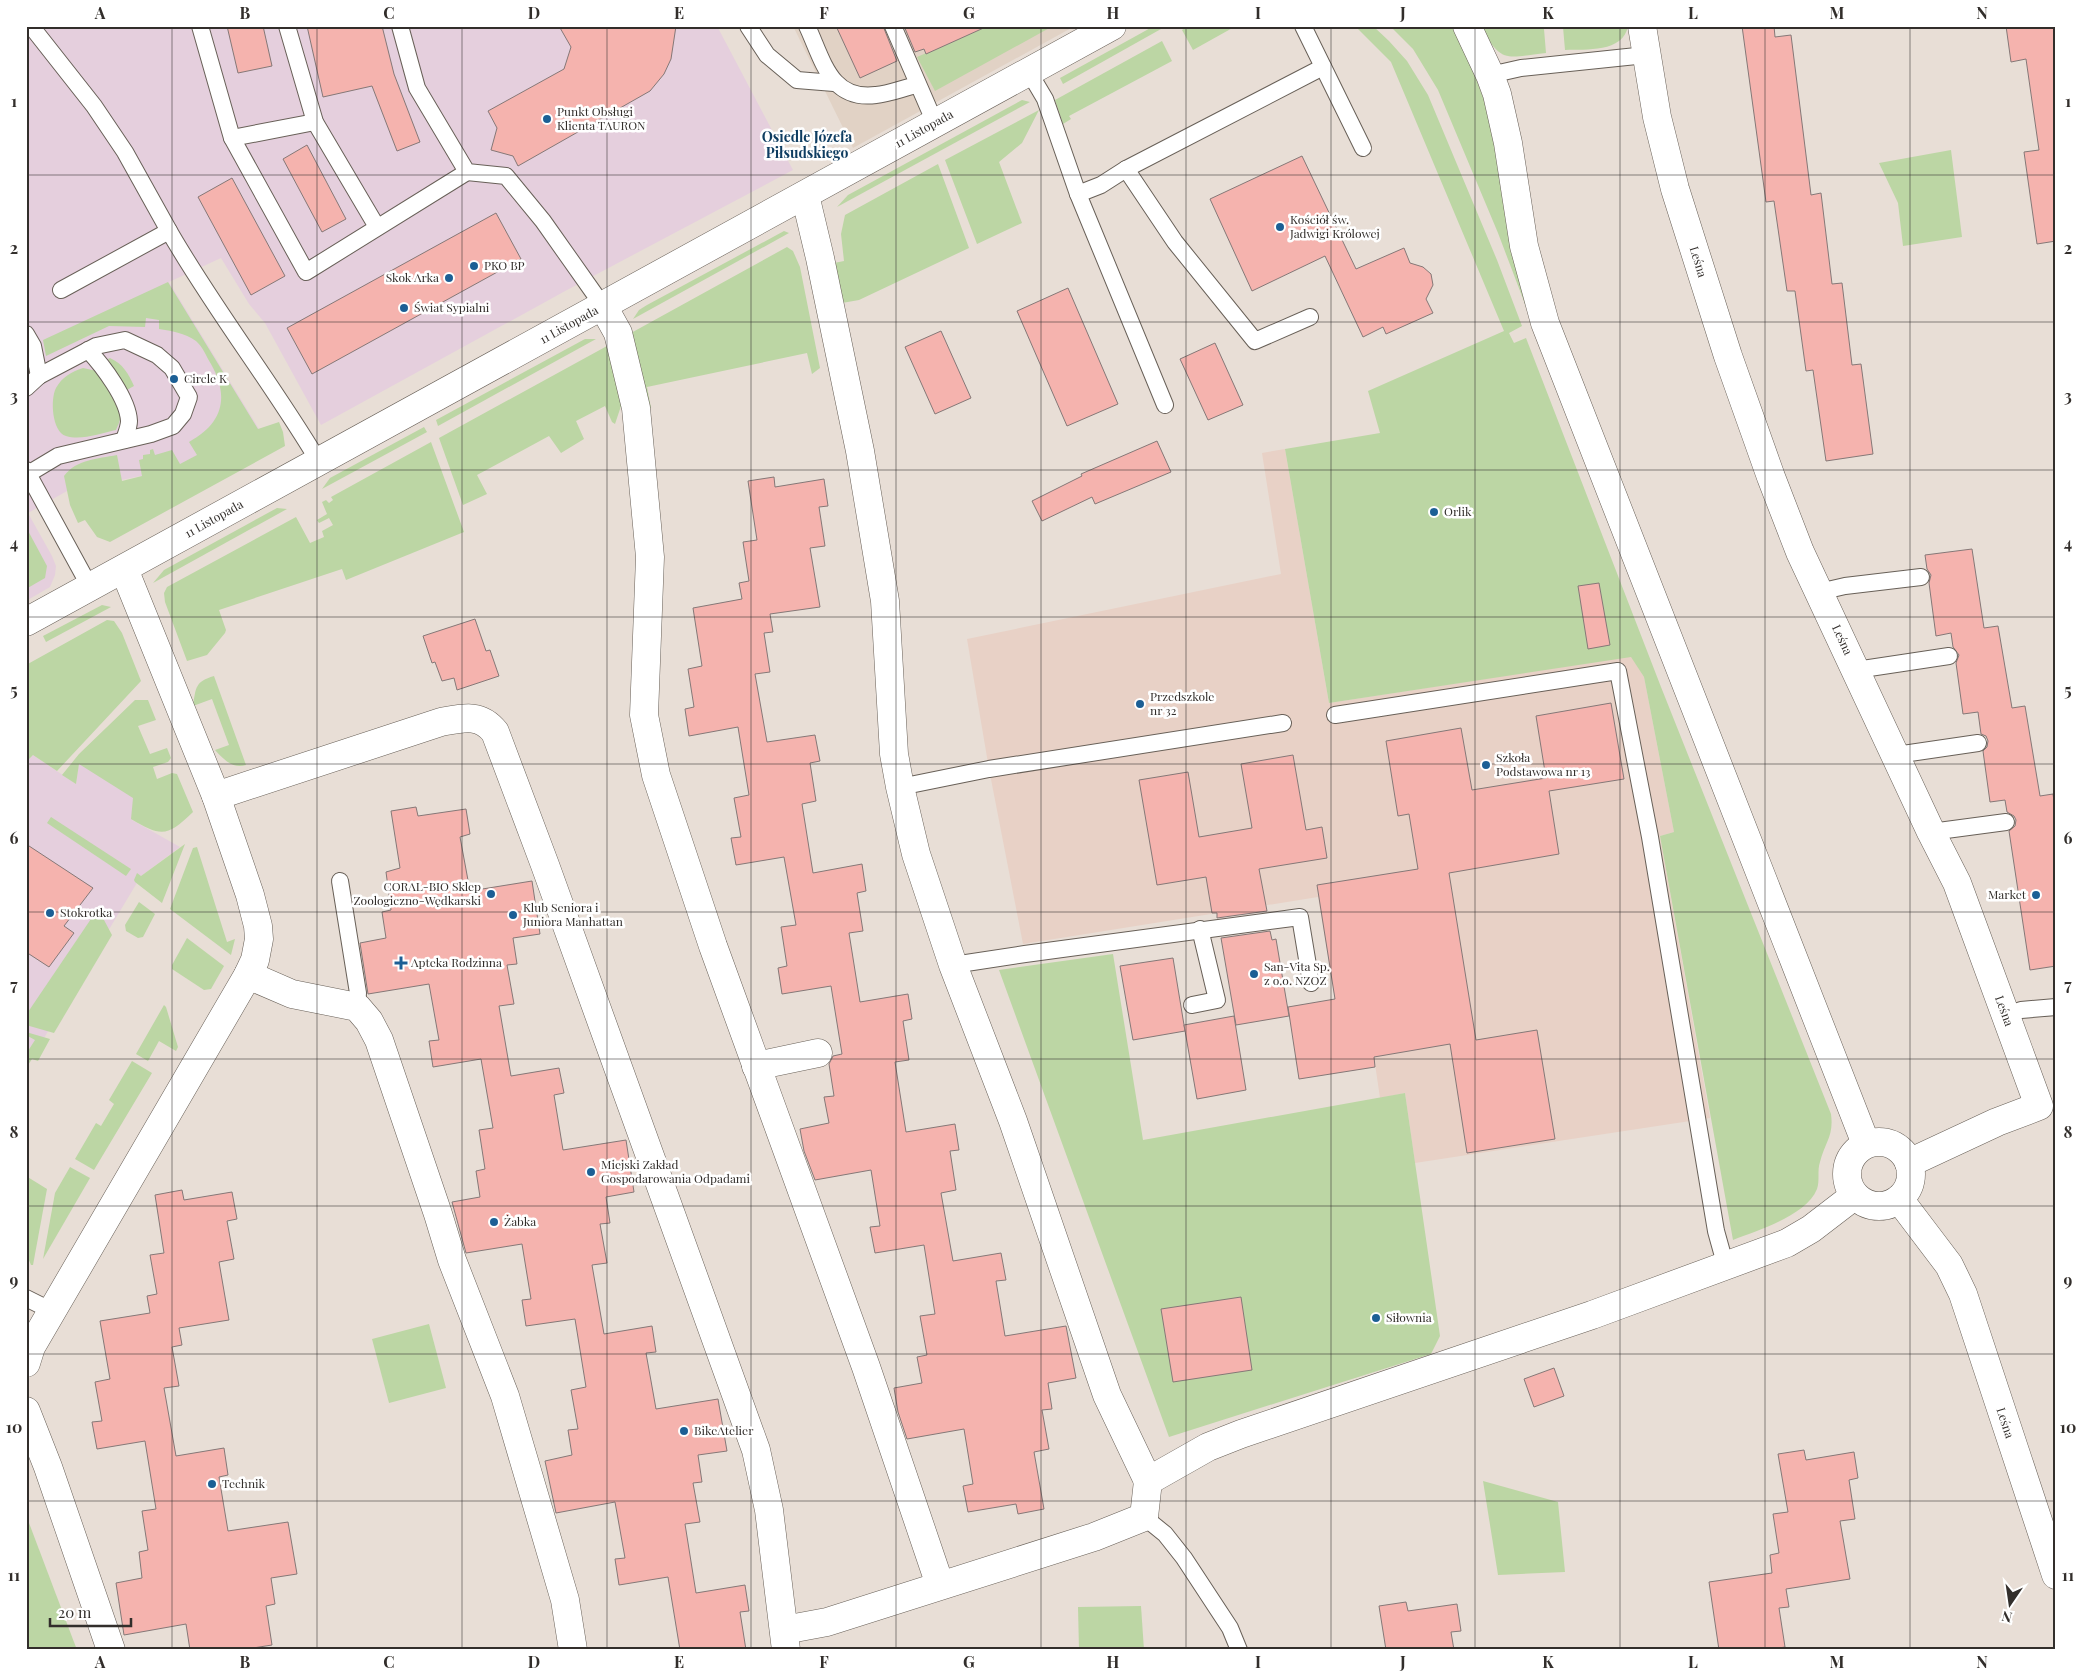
<svg xmlns="http://www.w3.org/2000/svg" width="2082" height="1676" viewBox="0 0 2082 1676" font-family="'Playfair Display',serif">
  <rect width="100%" height="100%" fill="#e8ded6"/>
  <g fill="#e5cfdd">
    <polygon points="26,26 717,26 793,170 567,290 321,425 265,323 249,304 221,258 169,282 259,429 175,469 67,491 28,513 52,556 56,566 55,575 50,587 26,601"/>
    <polygon points="33,755 76,784 79,763 134,798 132,820 180,847 141,876 26,1068 26,762"/>
  </g>
  <polygon fill="#e1d2c5" points="793,26 1075,26 853,148"/>
  <polygon fill="#e8d1c6" points="1285,449 1329,703 1631,656 1644,677 1674,832 1660,836 1710,1118 1415,1163 1405,1093 1380,1098 1374,1057 1335,999 1318,897 1023,944 989,769 967,639 1281,574 1262,453"/>
  <g fill="#bcd6a4">
    <polygon points="989,26 1053,26 935,91 917,57"/>
    <polygon points="1154,26 1159,26 1161,29 1063,84 1060,78"/>
    <polygon points="1189,26 1236,26 1193,50 1182,30"/>
    <path d="M1355,26H1373L1389,41L1407,61L1428,95L1497,260L1522,326L1509,333L1514,343L1526,338L1661,687L1831,1114C1834,1136 1825,1142 1820,1162C1817,1170 1820,1181 1817,1189C1806,1216 1758,1230 1733,1240L1660,836L1674,832L1644,677L1631,657L1329,703L1285,449L1380,433L1368,391L1504,331L1391,62Z"/>
    <polygon points="1390,26 1452,26 1468,57 1487,108 1531,320 1498,233 1438,90 1413,49"/>
    <path d="M1481,26H1628C1623,53 1586,49 1565,50L1563,27L1544,29L1546,53C1507,57 1501,65 1481,26Z"/>
    <polygon points="1162,41 1172,61 1069,116 1071,119 1063,124 1055,100"/>
    <polygon points="1022,100 1030,102 837,207 848,195"/>
    <polygon points="1039,110 1022,143 999,162 1022,223 977,244 945,160"/>
    <polygon points="1951,150 1962,237 1903,246 1898,203 1879,163"/>
    <polygon points="938,164 969,248 859,300 842,303 834,263 844,261 841,234 845,215"/>
    <polygon points="784,231 789,233 633,319 639,310 647,305"/>
    <polygon points="787,247 793,251 800,267 820,368 812,374 807,353 647,387 651,408 646,406 631,333"/>
    <path d="M168,282L258,429L279,422L283,432L285,446L110,542L97,537L85,520L78,523L70,505L64,476C77,459 97,459 117,455L122,481L142,476L139,460L143,459V455L150,454V450L153,449L155,455L172,450L180,464L197,455L189,442C224,423 229,396 211,364C206,356 203,347 196,341C185,333 171,331 159,329V320L146,318L145,327L109,326L46,356L43,340Z"/>
    <polygon points="585,339 596,339 438,426 436,420"/>
    <polygon points="607,346 622,403 615,424 612,422 605,406 576,421 584,439 561,453 549,436 477,475 487,494 463,505 439,438"/>
    <path d="M110,358C123,364 128,373 134,386L125,391L108,359Z"/>
    <path d="M83,368L97,371C104,381 118,403 120,415C121,420 118,425 116,430C101,433 81,441 66,436C52,432 50,399 56,388C62,377 71,372 83,368Z"/>
    <polygon points="424,427 427,432 322,489 330,478"/>
    <polygon points="431,442 464,532 346,580 342,569 219,610 226,630 225,633 207,655 187,661 165,602 164,593 167,587 296,517 310,543 324,537 322,531 333,525 329,518 319,523 317,520 327,514 322,502 326,500 329,503 333,500 331,497"/>
    <polygon points="277,508 287,509 153,583 164,570"/>
    <polygon points="26,527 47,566 45,578 26,589"/>
    <polygon points="102,605 111,607 46,642 43,636"/>
    <polygon points="107,620 114,621 122,633 141,681 57,771 33,755 26,762 26,665"/>
    <path d="M214,676L246,765C233,769 224,760 215,750L229,745L212,699L193,706C196,687 195,682 214,676Z"/>
    <path d="M135,700H148L156,720L138,726L150,754L167,748L171,758L168,762L153,767L157,779L172,773L177,774L193,812C167,837 162,837 131,819L133,798L79,764L76,784L62,775L79,754Z"/>
    <polygon points="51,817 131,869 126,876 47,823"/>
    <polygon points="185,844 162,903 135,882 134,880 137,873 141,876"/>
    <polygon points="197,847 227,942 235,939 231,955 170,909 193,848"/>
    <polygon points="139,902 155,914 143,937 138,938 126,931 125,925"/>
    <polygon points="95,913 104,920 112,935 54,1033 26,1025 26,1015"/>
    <polygon points="187,938 224,966 211,989 204,990 172,969 172,965"/>
    <polygon points="1113,954 1143,1140 1405,1093 1440,1336 1431,1354 1169,1437 999,970"/>
    <polygon points="164,1005 166,1007 178,1047 176,1051 159,1041 148,1061 136,1054"/>
    <polygon points="26,1032 50,1039 38,1061 32,1059 26,1068 26,1054 35,1040 26,1035"/>
    <polygon points="132,1061 152,1073 94,1170 75,1159 96,1123 101,1126 114,1104 109,1100"/>
    <polygon points="70,1167 90,1178 43,1259 55,1193"/>
    <polygon points="26,1176 47,1189 33,1265 31,1265 26,1253"/>
    <polygon points="429,1324 446,1388 389,1403 372,1339"/>
    <polygon points="1483,1481 1558,1502 1565,1572 1498,1575"/>
    <polygon points="26,1515 77,1650 26,1650"/>
    <polygon points="1141,1606 1144,1650 1079,1650 1078,1607"/>
  </g>
  <g fill="#f5b3ae" stroke="#857877">
    <polygon points="227,26 263,26 272,66 238,73"/>
    <polygon points="307,26 382,26 394,74 420,142 397,151 372,86 323,97"/>
    <polygon points="559,26 676,26 671,59 664,74 650,91 518,166 513,156 491,150 497,128 488,111 564,69 571,47"/>
    <polygon points="836,26 883,26 897,61 860,78"/>
    <polygon points="904,26 988,26 926,54 924,49 915,52"/>
    <polygon points="1742,26 1774,26 1775,37 1791,35 1811,195 1821,193 1832,284 1842,283 1852,365 1861,364 1873,454 1826,461 1813,370 1806,371 1795,291 1787,291 1774,201 1766,202"/>
    <polygon points="2006,26 2056,26 2056,241 2037,244 2024,152 2039,150 2026,59 2011,62"/>
    <polygon points="307,145 346,219 322,232 283,159"/>
    <polygon points="1302,156 1356,269 1404,248 1410,263 1423,267 1431,274 1433,285 1426,299 1433,313 1386,334 1383,327 1363,337 1325,256 1252,291 1210,199"/>
    <polygon points="232,178 285,276 251,295 198,197"/>
    <polygon points="496,213 521,259 312,374 287,328"/>
    <polygon points="1068,288 1118,404 1067,426 1017,311"/>
    <polygon points="941,331 971,398 935,414 905,347"/>
    <polygon points="1215,343 1243,405 1208,420 1180,359"/>
    <polygon points="1157,441 1171,472 1095,504 1092,497 1042,521 1032,501 1082,476 1081,474"/>
    <polygon points="774,477 775,487 824,479 828,506 819,507 825,546 810,548 820,607 770,614 773,632 764,633 770,672 755,674 767,742 815,735 820,761 810,763 816,801 802,804 813,873 862,864 866,891 857,893 863,931 849,933 860,1002 908,994 912,1019 903,1021 909,1060 895,1062 906,1132 955,1124 959,1150 950,1151 956,1190 941,1193 953,1261 1001,1253 1006,1280 996,1281 1005,1336 1066,1326 1076,1378 1048,1383 1052,1409 1042,1410 1049,1449 1034,1452 1044,1509 1018,1514 1016,1504 968,1512 963,1486 973,1484 964,1429 907,1439 898,1412 894,1388 922,1383 917,1357 927,1355 920,1316 935,1314 924,1245 875,1253 870,1227 880,1226 871,1170 815,1180 804,1151 800,1129 829,1123 824,1097 834,1096 829,1064 833,1056 842,1054 831,986 782,994 778,968 787,966 781,927 796,925 784,857 736,865 731,838 741,837 734,798 749,795 738,727 689,736 685,709 694,707 688,669 702,666 693,608 742,599 739,583 749,581 743,542 757,540 748,481"/>
    <polygon points="1972,549 1984,628 1998,626 2012,708 2025,706 2040,796 2053,794 2056,814 2056,966 2030,970 2009,831 2015,826 2016,820 2014,816 2007,812 2005,800 1990,802 1983,751 1987,747 1988,741 1986,736 1981,734 1978,712 1963,714 1956,663 1959,655 1953,647 1951,633 1936,636 1929,583 1931,575 1927,569 1925,555"/>
    <polygon points="1599,583 1610,645 1588,649 1578,586"/>
    <polygon points="475,619 486,651 490,650 499,676 457,690 454,678 442,681 435,662 432,663 423,636"/>
    <polygon points="1611,703 1624,779 1549,791 1559,854 1449,873 1476,1040 1537,1030 1555,1139 1467,1153 1450,1044 1374,1057 1375,1067 1299,1079 1288,1007 1335,999 1317,885 1418,869 1409,814 1398,816 1386,741 1461,728 1472,790 1546,778 1536,716"/>
    <polygon points="1293,755 1306,830 1322,827 1327,858 1259,869 1267,911 1217,918 1217,913 1212,913 1206,877 1157,885 1139,780 1188,772 1199,837 1252,828 1241,764"/>
    <polygon points="416,807 418,816 466,809 470,834 460,837 470,891 532,881 540,934 513,938 517,964 507,965 514,1004 499,1006 511,1076 559,1068 564,1093 554,1095 563,1150 626,1140 634,1192 606,1197 610,1223 600,1224 607,1263 592,1265 604,1334 652,1326 656,1352 646,1353 656,1409 718,1399 727,1451 698,1455 702,1482 693,1483 700,1522 685,1524 696,1593 745,1585 749,1611 740,1612 746,1650 680,1650 668,1577 619,1585 615,1559 625,1558 615,1502 556,1513 545,1461 572,1455 568,1430 578,1429 571,1390 586,1387 575,1319 526,1326 522,1300 531,1299 522,1244 466,1253 452,1202 480,1197 476,1171 485,1169 479,1130 493,1128 481,1059 433,1067 429,1041 439,1040 429,984 368,994 360,943 386,938 382,912 391,910 386,872 400,868 391,811"/>
    <polygon points="26,844 93,888 64,926 74,933 49,967 26,952"/>
    <polygon points="1270,931 1272,940 1276,939 1289,1016 1236,1025 1221,938"/>
    <polygon points="1173,958 1185,1031 1133,1040 1120,966"/>
    <polygon points="1234,1016 1246,1090 1197,1099 1184,1025"/>
    <polygon points="182,1190 184,1200 232,1192 237,1219 227,1221 234,1259 219,1262 229,1320 179,1328 182,1345 172,1347 179,1386 164,1388 176,1456 224,1448 228,1475 219,1477 228,1531 288,1522 297,1574 271,1578 275,1604 266,1606 272,1645 253,1648 254,1650 190,1650 186,1624 124,1635 116,1583 142,1578 139,1552 148,1550 142,1511 156,1509 145,1441 97,1449 92,1422 102,1421 95,1382 110,1379 100,1321 150,1313 147,1296 157,1294 150,1255 164,1253 155,1195"/>
    <polygon points="1241,1297 1252,1370 1173,1382 1161,1309"/>
    <polygon points="1554,1368 1564,1396 1534,1407 1524,1379"/>
    <polygon points="1804,1450 1806,1460 1854,1452 1858,1478 1849,1480 1855,1519 1840,1521 1850,1579 1786,1589 1789,1607 1779,1608 1785,1647 1768,1650 1719,1650 1709,1582 1772,1573 1770,1555 1779,1553 1773,1514 1788,1512 1778,1454"/>
    <polygon points="1406,1602 1408,1611 1457,1604 1461,1631 1451,1632 1454,1650 1386,1650 1379,1606"/>
  </g>
  <g fill="none" stroke-linecap="round" stroke-linejoin="round">
    <g stroke="#686058" stroke-width="18">
      <g id="service">
        <polyline points="31,26 94,106 125,152 169,231"/>
        <polyline points="200,26 232,138 306,272 467,172"/>
        <polyline points="287,26 315,122 377,227"/>
        <polyline points="400,26 417,88 467,172 506,176 543,221 603,306"/>
        <polyline points="748,26 767,55 797,80 834,83"/>
        <path d="M807,26C823,60 830,101 876,95C889,94 903,88 917,85"/>
        <polyline points="893,26 935,123"/>
        <polyline points="1303,26 1363,148"/>
        <polyline points="1029,72 1045,99 1078,194 1165,405"/>
        <polyline points="1490,75 1521,68 1646,55"/>
        <polyline points="232,138 315,122"/>
        <polyline points="1126,169 1175,242 1255,341 1310,317"/>
        <polyline points="1078,194 1101,185 1126,169 1323,67"/>
        <path d="M61,290L169,231C215,311 272,383 319,462"/>
        <polyline points="26,334 33,346 39,376"/>
        <path d="M88,350C103,366 128,399 129,421C129,427 126,434 124,440"/>
        <polyline points="26,388 39,376 96,346 125,340 157,355 172,368 189,397 183,414 173,426 151,434 58,456 28,474"/>
        <polyline points="26,470 90,587"/>
        <polyline points="1819,592 1845,586 1921,577"/>
        <polyline points="1856,670 1949,656"/>
        <polyline points="1335,715 1618,671 1650,837 1716,1231 1726,1267"/>
        <polyline points="1896,755 1978,743"/>
        <polyline points="900,787 989,769 1283,723"/>
        <polyline points="1931,832 2006,822"/>
        <polyline points="340,881 358,993 357,1007"/>
        <polyline points="953,965 1025,954 1300,917 1311,983"/>
        <polyline points="1192,1005 1217,1000 1200,929"/>
        <polyline points="2006,1015 2021,1010 2056,1007"/>
        <polyline points="26,1298 52,1311"/>
        <polyline points="1144,1517 1165,1534 1184,1558 1230,1628 1239,1650"/>
      </g>
    </g>
    <g stroke="#686058" stroke-width="29">
      <g id="minor">
        <polyline points="1467,26 1490,75 1497,94 1508,143 1524,246 1545,323 1866,1144"/>
        <polyline points="1642,26 1657,117 1675,189 1728,356 1771,477 1800,552 1931,832 1957,883 2039,1106 1997,1122 1909,1163"/>
        <polyline points="805,195 820,258 860,451 885,601 894,754 900,787 916,854 953,965 1013,1121 1107,1395 1148,1481 1208,1447 1241,1434 1592,1315 1787,1243 1811,1229 1854,1196"/>
        <polyline points="603,306 618,333 636,408 650,557 644,715 656,775 713,946 866,1367 940,1585"/>
        <path d="M216,796L441,722C463,718 480,713 495,732L545,865L756,1450L769,1510L786,1650"/>
        <polyline points="248,975 292,994 357,1007 369,1021 379,1040 438,1214 452,1260 505,1396 565,1600 573,1650"/>
        <polyline points="756,1066 818,1053"/>
        <circle cx="1879" cy="1174" r="32"/>
        <polyline points="1899,1199 1949,1265 1963,1294 2056,1575"/>
        <polyline points="26,1363 31,1347 248,975 255,960 259,939 258,926 250,895 216,796 124,569"/>
        <polyline points="26,1411 48,1467 111,1650"/>
        <polyline points="784,1630 827,1622 1094,1537 1144,1517 1148,1481"/>
      </g>
    </g>
    <g stroke="#686058" stroke-width="29">
      <polyline id="tertiary" points="26,622 1112,26"/>
    </g>
    <use href="#service" stroke="#fff" stroke-width="16"/>
    <use href="#minor" stroke="#fff" stroke-width="28"/>
    <use href="#tertiary" stroke="#fff" stroke-width="28"/>
  </g>
  <path fill="none" stroke="#322e2b" stroke-width="1" stroke-opacity="0.55" d="M172,26V1650M317,26V1650M462,26V1650M607,26V1650M751,26V1650M896,26V1650M1041,26V1650M1186,26V1650M1331,26V1650M1475,26V1650M1620,26V1650M1765,26V1650M1910,26V1650M26,175H2056M26,322H2056M26,470H2056M26,617H2056M26,764H2056M26,912H2056M26,1059H2056M26,1206H2056M26,1354H2056M26,1501H2056"/>
  <g fill="#1c5f95" stroke="#fff" stroke-width="2">
    <circle cx="547" cy="119" r="5"/>
    <circle cx="1280" cy="227" r="5"/>
    <circle cx="474" cy="266" r="5"/>
    <circle cx="449" cy="278" r="5"/>
    <circle cx="404" cy="308" r="5"/>
    <circle cx="174" cy="379" r="5"/>
    <circle cx="1434" cy="512" r="5"/>
    <circle cx="1140" cy="704" r="5"/>
    <circle cx="1486" cy="765" r="5"/>
    <circle cx="491" cy="894" r="5"/>
    <circle cx="2036" cy="895" r="5"/>
    <circle cx="50" cy="913" r="5"/>
    <circle cx="513" cy="915" r="5"/>
    <path d="M398.5 955.5h5v5h5v5h-5v5h-5v-5h-5v-5h5z"/>
    <circle cx="1254" cy="974" r="5"/>
    <circle cx="591" cy="1172" r="5"/>
    <circle cx="494" cy="1222" r="5"/>
    <circle cx="1376" cy="1318" r="5"/>
    <circle cx="684" cy="1431" r="5"/>
    <circle cx="212" cy="1484" r="5"/>
  </g>
  <g text-anchor="middle" stroke-width="5" stroke-linejoin="round" paint-order="stroke">
    <g font-size="12" fill="#322e2b" stroke="#fff" text-anchor="start">
      <text x="557" y="116">Punkt Obsługi<tspan x="557" dy="14">Klienta TAURON</tspan></text>
      <text x="1290" y="224">Kościół św.<tspan x="1290" dy="14">Jadwigi Królowej</tspan></text>
      <text x="484" y="270">PKO BP</text>
      <text x="439" y="282" text-anchor="end">Skok Arka</text>
      <text x="414" y="312">Świat Sypialni</text>
      <text x="184" y="383">Circle K</text>
      <text x="1444" y="516">Orlik</text>
      <text x="1150" y="701">Przedszkole<tspan x="1150" dy="14">nr 32</tspan></text>
      <text x="1496" y="762">Szkoła<tspan x="1496" dy="14">Podstawowa nr 13</tspan></text>
      <text x="481" y="891" text-anchor="end">CORAL-BIO Sklep<tspan x="481" dy="14">Zoologiczno-Wędkarski</tspan></text>
      <text x="2026" y="899" text-anchor="end">Market</text>
      <text x="523" y="912">Klub Seniora i<tspan x="523" dy="14">Juniora Manhattan</tspan></text>
      <text x="60" y="917">Stokrotka</text>
      <text x="411" y="967">Apteka Rodzinna</text>
      <text x="1264" y="971">San-Vita Sp.<tspan x="1264" dy="14">z o.o. NZOZ</tspan></text>
      <text x="601" y="1169">Miejski Zakład<tspan x="601" dy="14">Gospodarowania Odpadami</tspan></text>
      <text x="504" y="1226">Żabka</text>
      <text x="1386" y="1322">Siłownia</text>
      <text x="694" y="1435">BikeAtelier</text>
      <text x="222" y="1488">Technik</text>
    </g>
    <g font-size="12" fill="#322e2b" stroke="#fff">
      <text transform="translate(924 129) rotate(-29)" y="4">11 Listopada</text>
      <text transform="translate(1698 262) rotate(73)" y="4">Leśna</text>
      <text transform="translate(569 325) rotate(-29)" y="4">11 Listopada</text>
      <text transform="translate(214 519) rotate(-29)" y="4">11 Listopada</text>
      <text transform="translate(1842 640) rotate(65)" y="4">Leśna</text>
      <text transform="translate(2004 1011) rotate(70)" y="4">Leśna</text>
      <text transform="translate(2005 1423) rotate(72)" y="4">Leśna</text>
    </g>
    <g font-size="14" font-weight="bold" fill="#0f3d61" stroke="#fff">
      <text x="807" y="142">Osiedle Józefa<tspan x="807" dy="16">Piłsudskiego</tspan></text>
    </g>
  </g>
  <rect width="2082" height="1676" fill="none" stroke="#ffffff" stroke-width="55"/>
  <g transform="translate(2010 1604) rotate(193)" stroke="#ffffff" stroke-width="4" paint-order="stroke">
  <path d="M0-4L9 19L0 12L-9 19Z" fill="#322e2b"/>
  <text y="-8" font-size="14" font-weight="bold" text-anchor="middle" fill="#322e2b">N</text>
  </g>
  <path d="M50 1618v8h81v-8" fill="none" stroke="#322e2b" stroke-width="2.5"/>
  <text x="58" y="1618" font-size="15" fill="#322e2b" stroke="#ffffff" stroke-width="4" paint-order="stroke">20 m</text>
  <rect x="28" y="28" width="2026" height="1620" fill="none" stroke="#322e2b" stroke-width="2"/>
  <g font-size="16" text-anchor="middle" font-weight="bold" fill="#322e2b">
    <text x="100" y="19">A</text>
    <text x="245" y="19">B</text>
    <text x="389" y="19">C</text>
    <text x="534" y="19">D</text>
    <text x="679" y="19">E</text>
    <text x="824" y="19">F</text>
    <text x="969" y="19">G</text>
    <text x="1113" y="19">H</text>
    <text x="1258" y="19">I</text>
    <text x="1403" y="19">J</text>
    <text x="1548" y="19">K</text>
    <text x="1693" y="19">L</text>
    <text x="1837" y="19">M</text>
    <text x="1982" y="19">N</text>
    <text x="14" y="107">1</text>
    <text x="2068" y="107">1</text>
    <text x="14" y="254">2</text>
    <text x="2068" y="254">2</text>
    <text x="14" y="402">3</text>
    <text x="2068" y="402">3</text>
    <text x="14" y="549">4</text>
    <text x="2068" y="549">4</text>
    <text x="14" y="696">5</text>
    <text x="2068" y="696">5</text>
    <text x="14" y="844">6</text>
    <text x="2068" y="844">6</text>
    <text x="14" y="991">7</text>
    <text x="2068" y="991">7</text>
    <text x="14" y="1138">8</text>
    <text x="2068" y="1138">8</text>
    <text x="14" y="1286">9</text>
    <text x="2068" y="1286">9</text>
    <text x="14" y="1433">10</text>
    <text x="2068" y="1433">10</text>
    <text x="14" y="1581">11</text>
    <text x="2068" y="1581">11</text>
    <text x="100" y="1668">A</text>
    <text x="245" y="1668">B</text>
    <text x="389" y="1668">C</text>
    <text x="534" y="1668">D</text>
    <text x="679" y="1668">E</text>
    <text x="824" y="1668">F</text>
    <text x="969" y="1668">G</text>
    <text x="1113" y="1668">H</text>
    <text x="1258" y="1668">I</text>
    <text x="1403" y="1668">J</text>
    <text x="1548" y="1668">K</text>
    <text x="1693" y="1668">L</text>
    <text x="1837" y="1668">M</text>
    <text x="1982" y="1668">N</text>
  </g>
</svg>
